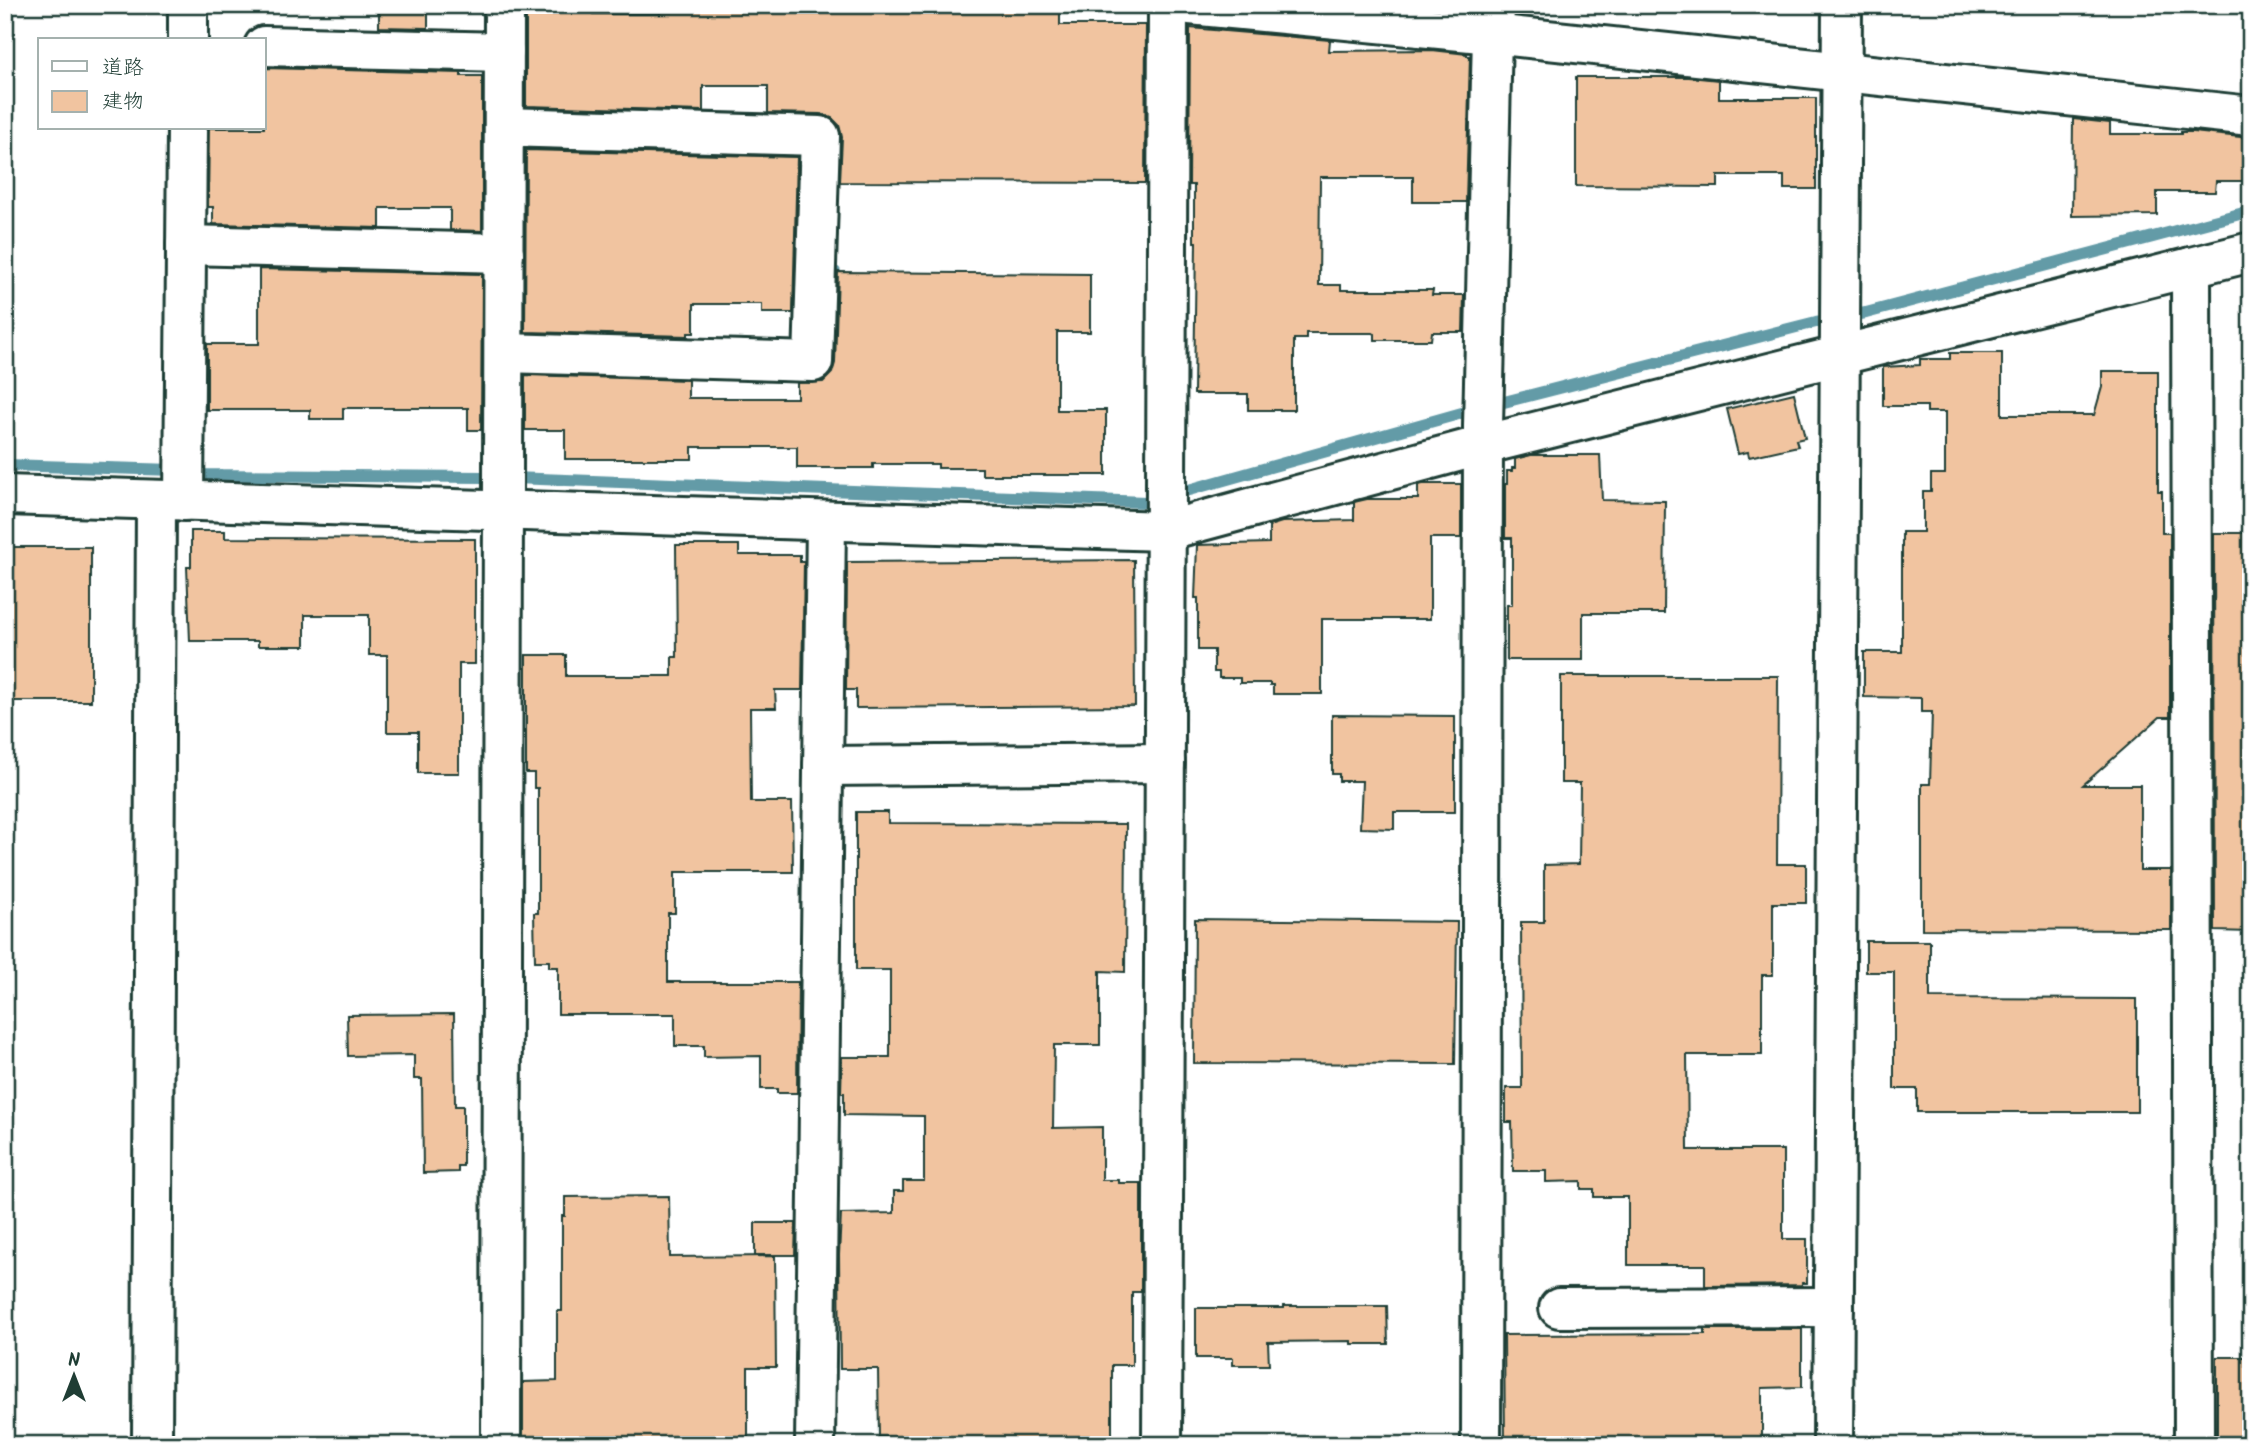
<svg xmlns="http://www.w3.org/2000/svg" width="2256" height="1450" viewBox="0 0 2256 1450" font-family="Kalam,'Klee One',sans-serif">
  <rect width="100%" height="100%" fill="#fff"/>
  <filter id="ink" filterUnits="userSpaceOnUse"><feTurbulence type="fractalNoise" baseFrequency=".0143" numOctaves="2"/><feDisplacementMap in="SourceGraphic" scale="14" xChannelSelector="R" yChannelSelector="G"/><feConvolveMatrix kernelMatrix="1 2 1 2 8 2 1 2 1" color-interpolation-filters="sRGB"/></filter>
  <g filter="url(#ink)">
    <g fill="none" stroke-linecap="round" stroke-linejoin="round">
      <g stroke="#639ba7" stroke-width="12">
        <polyline points="835,272 835,306"/>
        <polyline points="835,357 835,380"/>
        <polyline points="5,465 175,470 205,475 485,477 1146,502 1469,411 1816,322 1866,313 2251,211"/>
      </g>
    </g>
    <g fill="#f1c4a0" stroke="#1f3d34" stroke-width="2">
      <polygon points="379,5 428,5 428,28 379,27"/>
      <polygon points="526,5 593,5 593,14 660,14 660,12 672,12 672,5 1060,5 1060,25 1146,25 1145,183 840,182 842,137 839,125 832,118 821,114 768,113 768,86 703,86 703,111 526,106"/>
      <polygon points="1190,28 1330,40 1329,51 1432,50 1467,54 1467,56 1470,56 1466,202 1413,202 1413,177 1320,177 1319,285 1341,285 1341,290 1433,290 1432,295 1464,295 1463,332 1432,332 1431,340 1375,340 1375,334 1372,333 1306,333 1306,339 1294,339 1294,410 1248,410 1248,394 1194,394 1196,242 1194,242 1194,185 1189,185"/>
      <polygon points="264,68 461,73 461,76 482,76 482,231 450,230 450,208 380,208 380,228 213,224 213,207 208,207 209,128 264,128"/>
      <polygon points="1576,77 1689,77 1719,80 1719,98 1816,98 1816,189 1784,189 1784,176 1718,176 1718,187 1576,186"/>
      <polygon points="2073,119 2110,123 2110,134 2181,134 2181,132 2193,132 2250,138 2250,181 2216,181 2215,192 2157,192 2157,215 2072,216"/>
      <polygon points="526,150 797,157 793,313 762,313 762,304 694,304 694,333 688,333 688,336 525,332"/>
      <polygon points="259,269 482,274 481,430 468,430 468,408 343,408 343,419 310,419 310,410 207,410 207,344 259,344"/>
      <polygon points="838,272 1090,274 1090,332 1057,332 1057,410 1106,410 1106,475 982,475 982,468 938,468 938,464 873,464 873,468 797,468 797,447 692,447 692,459 565,459 565,430 525,430 525,375 688,380 688,398 797,398 797,383 823,382 832,373 835,363"/>
      <polygon points="1950,353 2002,353 2002,415 2094,415 2102,387 2102,371 2158,371 2158,491 2162,491 2162,533 2170,533 2170,717 2160,717 2083,785 2140,785 2140,870 2171,870 2171,930 1922,929 1922,784 1930,784 1932,712 1921,712 1921,698 1864,697 1864,652 1902,652 1902,532 1923,532 1923,491 1931,491 1931,474 1945,474 1945,412 1927,412 1927,406 1883,406 1883,367 1920,365 1920,359 1950,359"/>
      <polygon points="1794,393 1805,438 1796,440 1798,446 1749,457 1748,452 1738,454 1727,409"/>
      <polygon points="1531,455 1600,455 1602,500 1665,501 1664,613 1583,613 1583,660 1507,660 1507,605 1512,605 1512,538 1505,538 1505,484 1507,484 1507,471 1512,471 1512,468 1515,468 1515,459"/>
      <polygon points="1423,484 1461,484 1461,538 1430,538 1430,619 1322,619 1322,694 1273,694 1273,685 1270,685 1270,683 1240,683 1240,678 1219,678 1219,672 1214,672 1214,650 1198,650 1198,598 1195,598 1197,545 1269,543 1269,526 1282,522 1354,520 1354,502 1367,499 1418,499 1418,485"/>
      <polygon points="191,531 225,531 225,538 475,539 475,664 459,664 459,773 418,773 418,732 387,732 387,655 369,655 369,615 305,615 305,646 258,646 258,641 190,641 187,567 191,567"/>
      <polygon points="2214,533 2251,533 2251,932 2215,931"/>
      <polygon points="676,545 739,545 739,555 800,555 800,562 804,562 802,690 775,690 776,708 750,708 751,802 792,802 793,872 675,872 675,913 668,913 668,982 798,982 797,1093 777,1093 777,1089 761,1089 761,1056 704,1057 704,1046 675,1046 675,1014 558,1014 558,967 549,967 549,961 535,961 534,913 538,913 538,788 534,788 534,773 526,773 526,655 566,655 566,676 672,676 672,657 677,657"/>
      <rect x="5" y="547" width="86" height="154"/>
      <polygon points="1134,560 1135,706 856,708 856,690 846,690 847,562"/>
      <polygon points="1561,676 1778,676 1777,864 1806,864 1806,903 1773,903 1773,975 1762,975 1762,1055 1687,1055 1688,1150 1783,1150 1783,1239 1807,1239 1807,1283 1802,1283 1802,1285 1705,1286 1705,1265 1628,1265 1628,1197 1594,1197 1594,1189 1581,1189 1581,1181 1546,1182 1546,1171 1513,1171 1512,1122 1506,1122 1506,1088 1522,1088 1521,922 1544,922 1544,865 1579,864 1580,783 1561,783"/>
      <polygon points="1332,715 1455,716 1455,812 1394,812 1394,829 1360,828 1362,781 1339,781 1339,774 1332,774"/>
      <polygon points="856,812 888,812 888,823 1126,824 1125,972 1100,971 1100,1045 1054,1045 1053,1128 1102,1127 1102,1180 1119,1180 1119,1183 1141,1183 1141,1292 1132,1292 1132,1365 1112,1365 1112,1445 919,1445 919,1437 879,1437 878,1369 840,1369 839,1255 841,1214 894,1213 894,1191 903,1191 903,1181 924,1181 924,1116 844,1115 844,1093 841,1093 842,1057 890,1057 890,970 856,970"/>
      <polygon points="1195,919 1457,922 1455,1064 1194,1063"/>
      <polygon points="1866,941 1930,941 1930,998 2137,999 2137,1112 1917,1112 1917,1089 1894,1089 1894,972 1866,972"/>
      <polygon points="454,1014 455,1106 463,1106 463,1166 458,1166 458,1172 423,1173 422,1079 414,1079 414,1055 348,1056 347,1015"/>
      <polygon points="669,1196 670,1257 775,1256 776,1367 748,1367 748,1437 660,1438 660,1445 523,1445 523,1382 557,1381 557,1311 562,1311 562,1216 565,1216 565,1197"/>
      <polygon points="755,1223 796,1223 795,1255 755,1255"/>
      <polygon points="1284,1306 1387,1306 1388,1344 1351,1344 1351,1341 1268,1342 1269,1365 1233,1365 1233,1358 1196,1358 1196,1308 1284,1308"/>
      <polygon points="1705,1329 1802,1329 1802,1387 1762,1388 1762,1445 1505,1445 1504,1335 1705,1334"/>
      <polygon points="2217,1357 2251,1357 2251,1445 2220,1445 2220,1439 2217,1439"/>
    </g>
    <g fill="none" stroke-linecap="round" stroke-linejoin="round">
      <g stroke="#1f3d34" stroke-width="44">
        <g id="minor">
          <polyline points="1190,5 1492,34 2251,116"/>
          <polyline points="188,40 188,5"/>
          <polyline points="264,46 504,52"/>
          <polyline points="504,127 820,136 813,362 504,353"/>
          <polyline points="186,245 504,253"/>
          <polyline points="2191,267 2194,1445"/>
          <polyline points="5,495 1165,531 1483,445 2251,252"/>
          <polyline points="184,501 187,128"/>
          <polyline points="823,766 1165,763"/>
          <polyline points="1559,1308 1834,1307"/>
          <polyline points="152,1445 156,500"/>
          <polyline points="501,1445 504,5"/>
          <polyline points="815,1445 826,521"/>
          <polyline points="1162,1445 1168,5"/>
          <polyline points="1481,1445 1483,426 1492,34 1496,5"/>
          <polyline points="1833,1445 1842,5"/>
        </g>
      </g>
      <use href="#minor" stroke="#fff" stroke-width="38"/>
    </g>
  </g>
  <rect width="2256" height="1450" fill="none" stroke="#fff" stroke-width="28"/>
  <rect x="14" y="14" width="2228" height="1422" fill="none" stroke="#1f3d34" stroke-width="2.5" filter="url(#ink)"/>
  <rect x="38" y="38" width="228" height="91" fill="#ffffff" stroke="#a5b1ae" stroke-width="2"/>
  <rect x="52" y="61" width="35" height="10" fill="#ffffff" stroke="#a5b1ae" stroke-width="2"/>
  <text x="102" y="74" font-size="21" fill="#1f3d34">道路</text>
  <rect x="52" y="91" width="35" height="21" fill="#f1c4a0" stroke="#a5b1ae" stroke-width="2"/>
  <text x="102" y="108" font-size="21" fill="#1f3d34">建物</text>
  <g transform="translate(74 1376)" stroke="#ffffff" stroke-width="5" paint-order="stroke">
  <path d="M0-5L12 26L0 18L-12 26Z" fill="#1f3d34"/>
  <text y="-10" font-size="19" font-weight="bold" text-anchor="middle" fill="#1f3d34">N</text>
  </g>
</svg>
